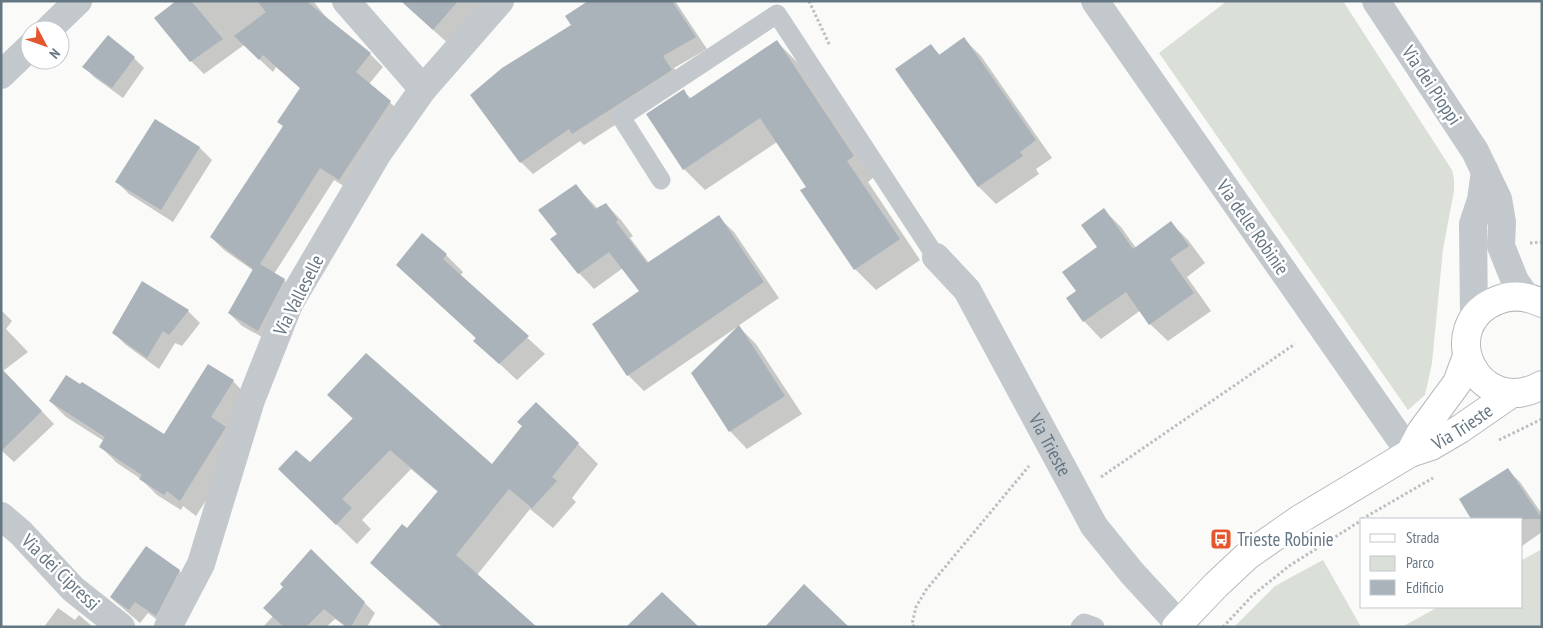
<svg xmlns="http://www.w3.org/2000/svg" width="1543" height="628" viewBox="0 0 1543 628" font-family="'PT Sans Narrow',sans-serif">
  <rect width="100%" height="100%" fill="#fafaf8"/>
  <g fill="#dadfd7">
    <polygon points="1227,1 1343,1 1452,170 1454,179 1454,191 1443,249 1432,363 1425,395 1408,410 1159,53"/>
    <polygon points="1542,549 1542,627 1402,627 1438,607 1522,607 1522,560"/>
    <polygon points="1323,560 1361,627 1234,627 1275,586"/>
  </g>
  <g fill="#0003">
    <polygon points="178,1 313,1 330,22 370,54 383,67 369,84 403,114 352,191 334,180 274,274 284,280 297,293 271,342 242,326 229,313 254,271 224,250 211,237 284,127 301,89 276,67 273,72 244,45 204,74 191,61"/>
    <polygon points="401,1 490,1 451,46"/>
    <polygon points="590,1 675,1 707,49 674,68 682,82 584,145 580,141 533,174 521,162 573,25"/>
    <polygon points="964,39 981,56 1052,158 1036,169 1039,174 996,204 979,187 897,70 931,46 940,55"/>
    <polygon points="777,42 798,63 874,177 868,182 920,260 876,290 855,269 808,187 777,142 705,190 684,169 683,91 692,99"/>
    <polygon points="134,58 144,68 123,98 94,77 84,67"/>
    <polygon points="156,120 200,148 212,160 173,222 129,194 117,182"/>
    <polygon points="576,186 598,209 606,204 621,220 633,236 630,238 649,263 718,217 734,232 779,298 738,326 756,344 802,414 747,449 730,431 737,327 644,391 628,375 641,292 623,268 594,289 579,273 559,234"/>
    <polygon points="1104,210 1121,227 1136,248 1171,223 1188,240 1205,263 1187,277 1211,311 1168,341 1150,324 1141,310 1101,339 1084,321 1067,298 1077,291 1098,247"/>
    <polygon points="446,255 463,272 460,276 545,354 517,380 475,341 477,339 397,265"/>
    <polygon points="142,282 188,311 200,323 182,346 175,343 159,369 126,345 113,332"/>
    <polygon points="1,310 12,321 6,329 28,352 3,371 1,378"/>
    <polygon points="208,366 233,381 249,398 241,446 196,516 183,506 181,510 157,495 141,479 117,463 101,447 104,441 66,417 50,401 164,436"/>
    <polygon points="328,395 492,465 578,444 598,464 572,498 576,502 553,528 530,509 477,575 535,627 442,627 392,583 372,563 408,530 438,492 411,469 362,520 371,529 357,544 300,489 310,464 354,420"/>
    <polygon points="32,401 54,424 14,462 1,450"/>
    <polygon points="1508,470 1520,482 1542,514 1542,532 1522,546 1522,519 1473,519 1461,500"/>
    <polygon points="146,548 179,571 192,583 167,627 148,613 140,623 111,598"/>
    <polygon points="311,551 375,613 367,627 346,627 335,619 326,627 263,627 273,616 285,587"/>
    <polygon points="58,608 75,620 79,615 93,627 44,627"/>
  </g>
  <g fill="#aab3b9">
    <polygon points="176,1 191,1 223,39 190,62 154,18"/>
    <polygon points="257,1 306,1 371,53 356,72 391,101 339,180 320,168 260,264 285,279 258,331 228,313 253,269 210,237 283,126 277,122 300,88 263,55 259,60 234,36 266,12"/>
    <polygon points="401,1 458,1 433,30"/>
    <polygon points="588,1 672,1 696,37 663,56 672,70 572,134 569,129 520,163 470,95 502,68 571,25 565,16"/>
    <polygon points="108,35 135,57 112,88 82,67"/>
    <polygon points="964,37 1036,140 1020,152 1023,156 978,187 895,69 931,44 939,55"/>
    <polygon points="777,40 854,156 847,161 900,239 854,270 800,190 806,187 760,118 683,170 646,114 684,89 689,99"/>
    <polygon points="155,119 200,147 161,210 115,182"/>
    <polygon points="576,184 595,209 606,203 618,220 616,222 647,263 719,215 764,282 627,376 592,324 639,291 609,252 578,274 550,239 557,234 538,210"/>
    <polygon points="1104,208 1133,249 1171,221 1189,246 1170,259 1194,293 1149,325 1126,292 1083,322 1066,298 1076,291 1062,272 1097,247 1081,225"/>
    <polygon points="422,233 447,254 443,259 529,336 499,364 473,341 476,338 396,265"/>
    <polygon points="142,281 189,310 169,335 163,331 147,358 112,333"/>
    <polygon points="739,325 785,396 729,432 691,373"/>
    <polygon points="366,353 492,464 522,426 517,422 536,402 579,443 552,477 557,481 532,508 509,489 456,555 537,627 443,627 370,563 402,524 407,528 438,491 390,450 342,499 352,508 336,525 278,469 296,450 310,462 353,418 327,395"/>
    <polygon points="208,364 234,380 211,417 226,427 180,501 167,491 164,495 139,479 142,475 99,447 105,437 49,401 66,375 80,384 82,382 164,434"/>
    <polygon points="1,368 42,411 1,451"/>
    <polygon points="1508,468 1542,519 1471,519 1459,499"/>
    <polygon points="146,546 180,570 156,616 135,602 129,610 110,597"/>
    <polygon points="311,549 365,602 351,627 347,627 324,609 306,627 284,627 263,608 283,587 280,584"/>
    <polygon points="804,584 849,627 765,627"/>
    <polygon points="662,592 699,627 626,627"/>
  </g>
  <g fill="none" stroke-linecap="round" stroke-linejoin="round">
    <g stroke="#b3babf" stroke-width="30">
      <g id="secondary">
        <path d="M1542,303C1527,296 1513,294 1498,300C1433,325 1477,421 1542,385"/>
        <polyline points="1410,453 1421,432 1457,383 1467,356"/>
        <path id="s2" d="M1176,627L1216,585L1247,556L1300,519L1410,453L1431,446L1460,429L1512,393"/>
      </g>
    </g>
    <g stroke="#bbbfc2" stroke-width="3" stroke-dasharray="2.5 2.5" stroke-linecap="butt">
      <polyline points="809,1 830,46"/>
      <polyline points="1530,243 1542,242"/>
      <polyline points="1499,440 1542,419"/>
      <polyline points="1101,477 1295,344"/>
      <polyline points="1362,519 1433,478"/>
      <polyline points="914,627 912,624 916,607 926,590 1029,466"/>
      <polyline points="1223,627 1253,595 1289,566 1362,520"/>
    </g>
    <g stroke="#c3c8cc" stroke-width="19">
      <polyline points="661,180 621,117 777,14 936,257"/>
      <polyline points="1080,627 1084,623 1095,627"/>
    </g>
    <g stroke="#c3c8cc" stroke-width="28">
      <polyline points="346,1 423,89"/>
      <polyline points="1095,1 1410,453"/>
      <polyline points="1376,1 1475,151 1498,199 1502,222 1501,246 1515,281 1526,297"/>
      <polyline points="48,30 78,1"/>
      <polyline points="1,75 30,47"/>
      <path id="s1" d="M936,257L967,290L1094,526L1132,573L1179,624"/>
      <polyline points="1474,319 1473,224 1481,200 1485,171"/>
      <polyline points="1,516 21,533 73,589 121,627"/>
      <polyline points="168,627 201,564 251,400 289,304 378,153 423,89 500,1"/>
    </g>
    <use href="#secondary" stroke="#fff" stroke-width="28"/>
  </g>
  <defs>
    <g id="bus-square" transform="scale(1.125)"><rect x="-9" y="-9" width="18" height="18" rx="4" fill="#e4572e" stroke="#fff"/><path d="M-5-6H5V4H4V6H2V4H-2V6H-4V4H-5ZM-3.5-4V0h7V-4ZM-3.5 1.2v1.5H-2V1.2ZM2 1.2v1.5H3.5V1.2Z" fill="#fff"/></g>
  </defs>
  <g fill-rule="evenodd">
    <use href="#bus-square" x="1221" y="539"/>
  </g>
  <g text-anchor="middle" stroke-width="5" stroke-linejoin="round" paint-order="stroke">
    <g font-size="19" fill="#657683" stroke="#fff">
      <text transform="translate(1432 85) rotate(56)" y="7">Via dei Pioppi</text>
      <text transform="translate(1253 227) rotate(55)" y="7">Via delle Robinie</text>
      <text transform="translate(298 295) rotate(-63)" y="7">Via Valleselle</text>
      <text dy="7" stroke="none"><textPath href="#s2" startOffset="352">Via Trieste</textPath></text>
      <text dy="7" stroke="none"><textPath href="#s1" startOffset="221">Via Trieste</textPath></text>
      <text transform="translate(61 572) rotate(44)" y="7">Via dei Cipressi</text>
    </g>
    <g font-size="19" fill="#657683" stroke="#fff" text-anchor="start">
      <text x="1237" y="546">Trieste Robinie</text>
    </g>
  </g>
  <rect width="1543" height="628" fill="none" stroke="#657683" stroke-width="5"/>
  <rect x="1360" y="518" width="162" height="90" fill="#ffffff" stroke="#c1c8cd"/>
  <rect x="1370" y="534" width="25" height="8" fill="#ffffff" stroke="#c1c8cd"/>
  <text x="1406" y="543" font-size="15" fill="#657683">Strada</text>
  <rect x="1370" y="556" width="25" height="15" fill="#dadfd7" stroke="#c1c8cd"/>
  <text x="1406" y="568" font-size="15" fill="#657683">Parco</text>
  <rect x="1370" y="580" width="25" height="15" fill="#aab3b9" stroke="#c1c8cd"/>
  <text x="1406" y="593" font-size="15" fill="#657683">Edificio</text>
  <g transform="translate(45 45) rotate(131)"><circle r="24" fill="#ffffff" stroke="#c1c8cd"/>
  <path d="M0-4L9 19L0 12L-9 19Z" fill="#e4572e"/>
  <text y="-8" font-size="14" font-weight="bold" text-anchor="middle" fill="#657683">N</text>
  </g>
</svg>
